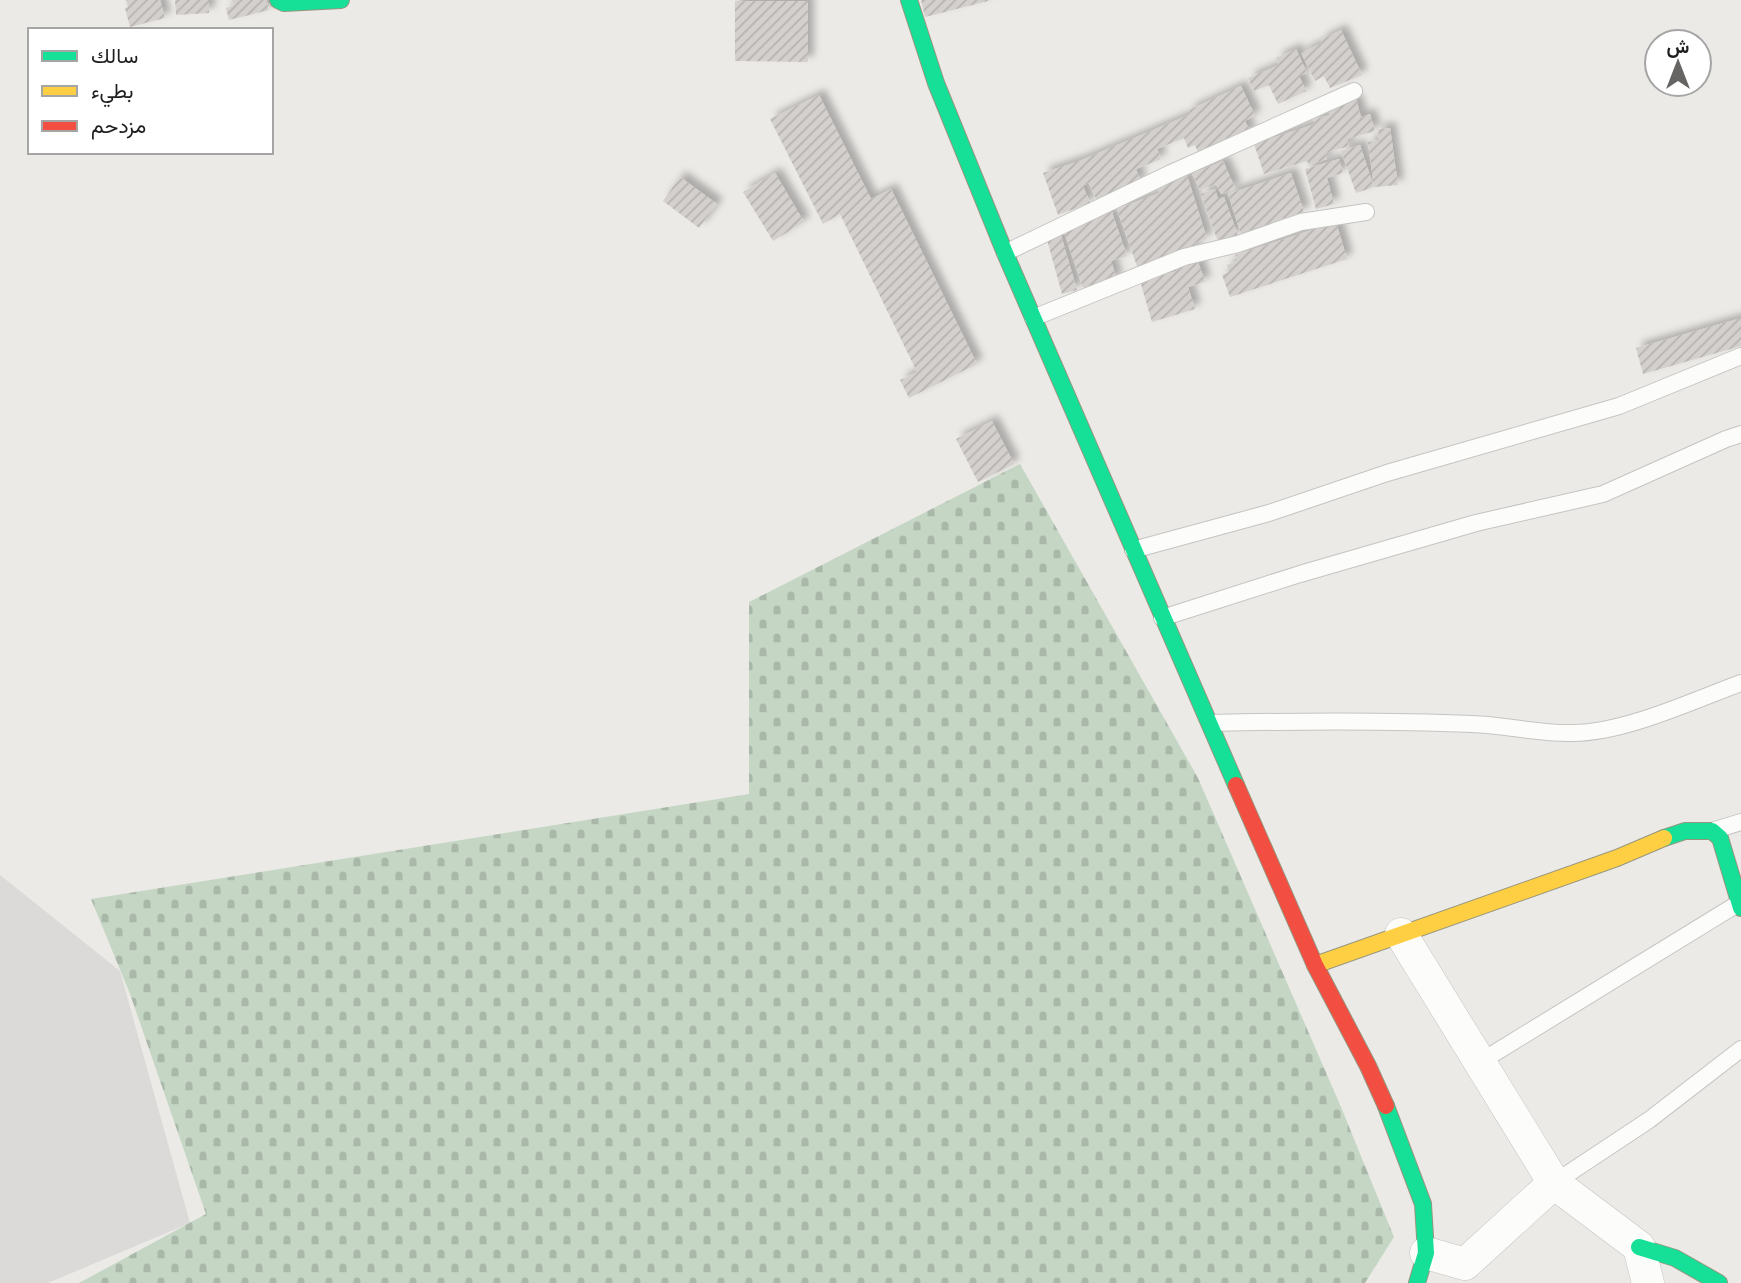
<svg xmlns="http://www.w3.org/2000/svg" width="1741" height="1283" viewBox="0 0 1741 1283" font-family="'Noto Sans',Vazirmatn,sans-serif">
  <defs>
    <pattern id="cemetery-stones" width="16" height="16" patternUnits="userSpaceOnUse" patternTransform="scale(1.75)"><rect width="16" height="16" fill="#c5d7c4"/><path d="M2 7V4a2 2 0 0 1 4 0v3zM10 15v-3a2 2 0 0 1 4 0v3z" fill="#a9b8a8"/></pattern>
    <pattern id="building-hatch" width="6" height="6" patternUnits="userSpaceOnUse" patternTransform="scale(1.75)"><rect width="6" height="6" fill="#d3d0cd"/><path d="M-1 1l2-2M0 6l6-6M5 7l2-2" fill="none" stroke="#b5b2b0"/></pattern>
    <filter id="shadow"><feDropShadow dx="6" dy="-6" stdDeviation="3.5" flood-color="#0004"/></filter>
  </defs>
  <rect width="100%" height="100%" fill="#eceae7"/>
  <polygon fill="#dbdad8" points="0,875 120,971 190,1223 48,1283 0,1283"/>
  <polygon fill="url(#cemetery-stones)" points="1020,464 1198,778 1341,1107 1394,1237 1365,1283 79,1283 206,1214 130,994 91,899 749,794 749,602"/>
  <g fill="url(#building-hatch)" filter="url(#shadow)">
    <polygon points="126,0 160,0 165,18 130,27 125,8 128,7"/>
    <polygon points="175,0 209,0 209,13 176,15"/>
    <polygon points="232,0 266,0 269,10 229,20 226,8 233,6"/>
    <polygon points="921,0 988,0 988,1 925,17"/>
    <polygon points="735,1 808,1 808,62 735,61"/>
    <polygon points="1341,30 1362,75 1330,88 1324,76 1315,81 1301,53 1322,43 1321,40"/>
    <polygon points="1296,49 1307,73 1299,76 1306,91 1278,104 1269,85 1254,91 1248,78 1279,65 1276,58"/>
    <polygon points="1241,86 1255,116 1245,121 1251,133 1238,139 1236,134 1198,152 1195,145 1188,148 1184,138 1157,149 1161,159 1136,169 1141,182 1097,201 1089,183 1083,186 1090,203 1058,215 1043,173 1079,161 1191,114 1189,110"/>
    <polygon points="819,95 871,199 891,189 977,364 909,398 900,380 917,372 840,214 823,224 770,119"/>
    <polygon points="1356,99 1361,117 1370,114 1375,131 1347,139 1349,146 1325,153 1327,159 1309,165 1307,161 1264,174 1254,144 1315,124 1313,120 1330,115 1327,107"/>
    <polygon points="1390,128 1398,185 1374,187 1368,142 1379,140 1378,129"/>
    <polygon points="1360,145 1374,187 1356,193 1341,151"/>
    <polygon points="1339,159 1343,173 1327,178 1334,204 1316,209 1305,169"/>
    <polygon points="1223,161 1235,188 1221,194 1216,184 1200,190 1192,174"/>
    <polygon points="775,173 804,222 773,241 743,192"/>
    <polygon points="1291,173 1304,212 1272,222 1274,227 1242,237 1228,194"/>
    <polygon points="1187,175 1207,239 1195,243 1197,249 1138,269 1117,209 1159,193 1157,186"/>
    <polygon points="680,177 717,204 699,228 663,201"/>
    <polygon points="1215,189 1218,199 1224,197 1238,235 1218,242 1201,194"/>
    <polygon points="1112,212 1127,256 1111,261 1117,280 1084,291 1063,229"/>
    <polygon points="1336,222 1347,259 1230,297 1222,275 1229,272 1227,265 1238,261 1235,255"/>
    <polygon points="1060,232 1077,290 1062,294 1046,236"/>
    <polygon points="1196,256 1205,282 1188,287 1195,309 1152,322 1140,281 1177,271 1174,262"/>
    <polygon points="1741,318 1741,346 1643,374 1636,348"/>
    <polygon points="992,421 1014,464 978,482 956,439"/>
  </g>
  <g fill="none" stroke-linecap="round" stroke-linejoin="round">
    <g stroke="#c5c4c3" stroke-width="18">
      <g id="lane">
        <polyline points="1005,253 1171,173 1354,91"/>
        <polyline points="1033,318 1184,257 1238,244 1301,222 1366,212"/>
        <polyline points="1133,550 1269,513 1387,473 1619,406 1741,356"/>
        <polyline points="1162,618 1300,574 1476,523 1603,494 1726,439 1741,434"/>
        <path d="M1210,723C1298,721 1384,720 1472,724C1505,725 1539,734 1573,733C1624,733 1692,701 1741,683"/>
        <polyline points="1715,830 1741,822"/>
        <polyline points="1480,1062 1739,903"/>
        <polyline points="1554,1183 1649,1120 1741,1049"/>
      </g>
    </g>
    <g stroke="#c5c4c3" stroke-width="33">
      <g id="street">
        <polyline points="1401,934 1554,1183 1639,1247 1648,1283"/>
        <polyline points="1426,1253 1465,1264 1554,1183"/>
      </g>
    </g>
    <g stroke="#96967e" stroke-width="18">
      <g id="fast">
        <polyline points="278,0 284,3 341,0"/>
        <polyline points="909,0 936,83 1005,253 1236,785"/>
        <polyline points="1664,838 1685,831 1712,831 1720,838 1741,908"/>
        <polyline points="1386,1106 1423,1204 1426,1253 1417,1283"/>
        <polyline points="1639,1247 1675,1258 1719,1283"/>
      </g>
    </g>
    <g stroke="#96967e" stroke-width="18">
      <polyline id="slow" points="1315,965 1617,858 1664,838"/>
    </g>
    <g stroke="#96967e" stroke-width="18">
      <polyline id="jam" points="1236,785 1315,965 1368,1066 1386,1106"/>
    </g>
    <use href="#lane" stroke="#fcfcfb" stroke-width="16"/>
    <use href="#street" stroke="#fcfcfb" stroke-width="32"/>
    <use href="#fast" stroke="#16e098" stroke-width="16"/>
    <use href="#slow" stroke="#ffcf43" stroke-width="16"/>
    <use href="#jam" stroke="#f24e42" stroke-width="16"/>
  </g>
  <rect x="28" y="28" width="245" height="126" fill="#ffffff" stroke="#a5a5a5" stroke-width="2"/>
  <rect x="42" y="51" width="35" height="10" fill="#16e098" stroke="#a5a5a5" stroke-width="2"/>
  <text x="91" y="63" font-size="21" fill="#1e1e1e">سالك</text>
  <rect x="42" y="86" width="35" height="10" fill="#ffcf43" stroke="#a5a5a5" stroke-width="2"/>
  <text x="91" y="98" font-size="21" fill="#1e1e1e">بطيء</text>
  <rect x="42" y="121" width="35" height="10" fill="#f24e42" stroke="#a5a5a5" stroke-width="2"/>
  <text x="91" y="133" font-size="21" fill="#1e1e1e">مزدحم</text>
  <g transform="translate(1678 63)"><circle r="33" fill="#ffffff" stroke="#a5a5a5" stroke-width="2"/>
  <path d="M0-5L12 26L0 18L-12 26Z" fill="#666564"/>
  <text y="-10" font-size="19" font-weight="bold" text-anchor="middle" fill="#1e1e1e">ش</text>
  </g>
</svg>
